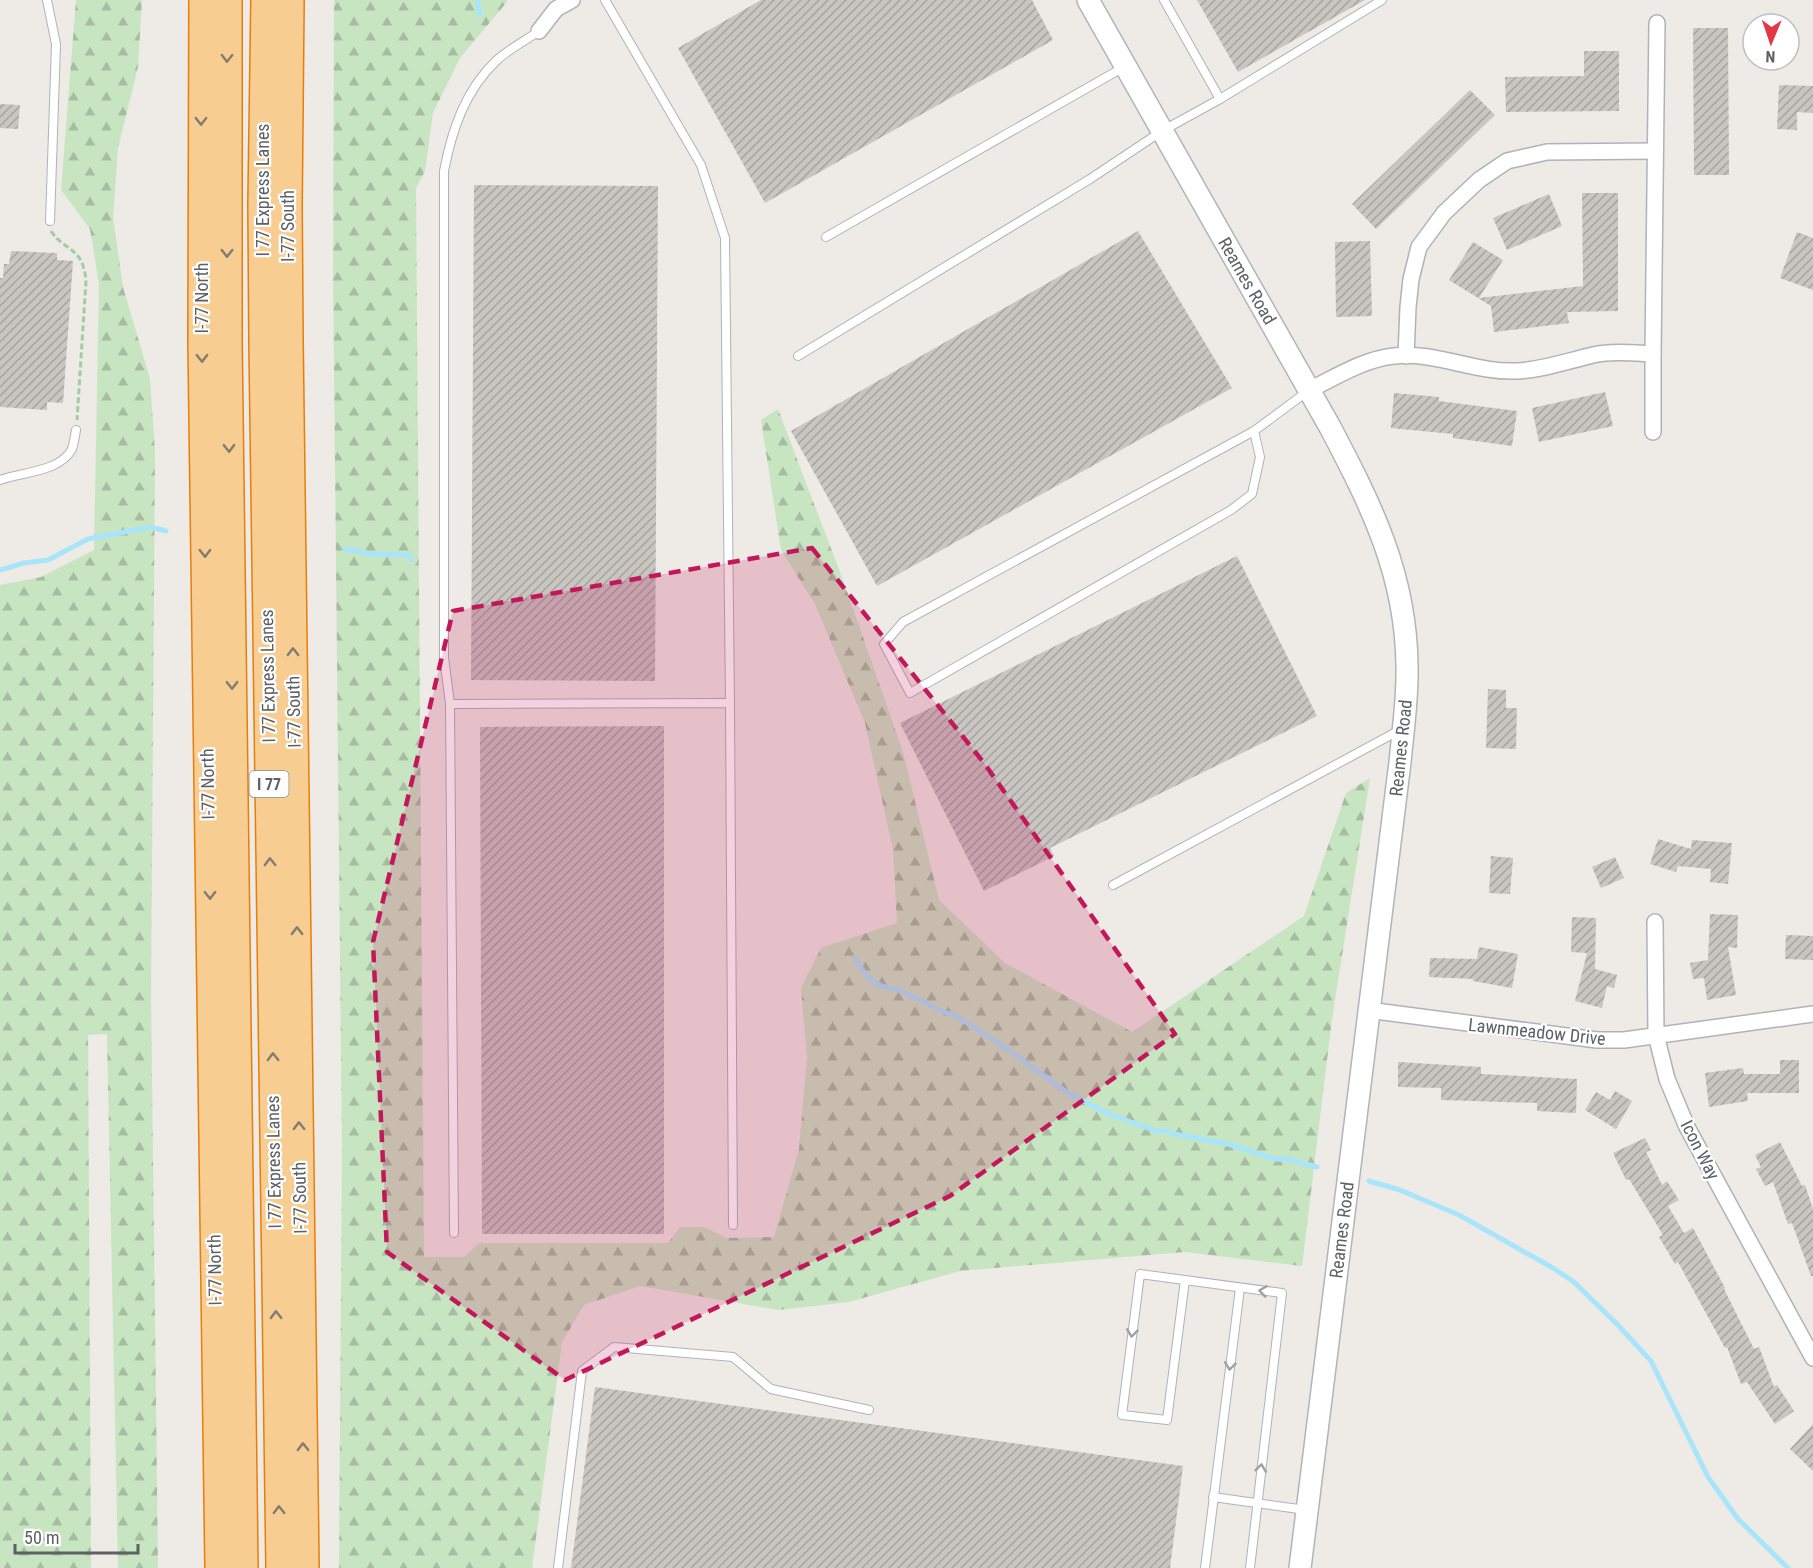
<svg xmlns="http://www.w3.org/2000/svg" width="1813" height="1568" viewBox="0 0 1813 1568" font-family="'Roboto Condensed',sans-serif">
  <defs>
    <pattern id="forest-firs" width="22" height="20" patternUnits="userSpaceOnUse" patternTransform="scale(1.5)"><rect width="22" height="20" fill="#c8e5c2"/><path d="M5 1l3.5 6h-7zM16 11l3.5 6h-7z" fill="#a6bda1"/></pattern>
    <pattern id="building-hatch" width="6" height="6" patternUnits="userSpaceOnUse" patternTransform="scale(1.5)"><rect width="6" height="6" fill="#c9c5c1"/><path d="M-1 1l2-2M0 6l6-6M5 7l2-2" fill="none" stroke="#a6a3a0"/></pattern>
  </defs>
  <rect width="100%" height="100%" fill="#eeeae5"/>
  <g fill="url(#forest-firs)">
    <polygon points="76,0 142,0 138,67 118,148 113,218 123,287 150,379 155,452 151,994 158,1568 118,1568 107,1034 88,1035 91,1568 0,1568 0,585 41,577 94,550 99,284 90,229 61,190"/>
    <polygon points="334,0 507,0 507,2 460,58 433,113 425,171 416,188 424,1257 464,1257 479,1243 668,1243 680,1227 704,1227 727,1238 774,1237 799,1149 807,1057 801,988 821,948 897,923 893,849 865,723 815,604 781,550 761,420 778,409 843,580 903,752 939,900 1005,963 1132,1032 1304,916 1346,793 1370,778 1332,1019 1302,1266 1185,1252 960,1271 849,1302 778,1310 640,1286 584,1305 562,1342 532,1568 339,1568 342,1151 333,270"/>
  </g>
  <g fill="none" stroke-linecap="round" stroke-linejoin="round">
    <g stroke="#a8e5fb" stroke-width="5">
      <polyline points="477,0 480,15"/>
      <polyline points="345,549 372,554 409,555 411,560"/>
      <polyline points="0,570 24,563 48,560 88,539 150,527 166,531"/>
      <path d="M855,958C865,976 875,988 897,989L944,1012L956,1016L1003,1046L1068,1093L1109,1114L1156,1131H1168L1174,1134L1228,1144L1275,1159H1287L1317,1167"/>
      <polyline points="1369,1181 1400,1190 1459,1215 1553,1268 1574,1282 1617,1324 1651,1361 1708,1477 1738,1519 1788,1568"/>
    </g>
  </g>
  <g fill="url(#building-hatch)">
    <polygon points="761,0 1032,0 1053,40 765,203 678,48"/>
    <polygon points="1197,0 1365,0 1238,72"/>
    <polygon points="1693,28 1728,28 1729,175 1694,175"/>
    <polygon points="1584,51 1619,51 1619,111 1506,112 1505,77 1584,76"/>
    <polygon points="1779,85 1813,86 1813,113 1797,112 1797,130 1777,129"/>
    <polygon points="1470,90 1495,115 1376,229 1352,204"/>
    <polygon points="0,104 20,105 18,129 0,128"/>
    <polygon points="474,185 658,186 655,681 471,680"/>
    <polygon points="1582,193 1618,193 1618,311 1567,312 1569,323 1494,332 1491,306 1449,280 1473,242 1503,260 1479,298 1583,286"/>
    <polygon points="1549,194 1562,226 1507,250 1493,218"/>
    <polygon points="1138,231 1232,388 877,586 791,431"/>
    <polygon points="1797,232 1813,238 1813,290 1780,278"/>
    <polygon points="1370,241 1372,316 1336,317 1335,242"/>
    <polygon points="11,251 57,253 57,260 73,261 63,403 47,402 47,410 0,407 0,278 3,278 4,264 9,264"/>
    <polygon points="1605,392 1613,426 1539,442 1532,408"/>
    <polygon points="1394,393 1439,397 1439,401 1517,411 1512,446 1453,438 1453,434 1391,428"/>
    <polygon points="1237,556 1317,716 1050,848 1054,856 984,891 900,723"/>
    <polygon points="1488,689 1506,690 1506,708 1517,708 1516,749 1486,748"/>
    <polygon points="664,726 664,1234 482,1234 480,727"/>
    <polygon points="1658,839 1691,849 1692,840 1732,843 1728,884 1710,882 1711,869 1678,866 1676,872 1650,864"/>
    <polygon points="1491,856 1513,858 1510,894 1489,893"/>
    <polygon points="1615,857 1624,878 1601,888 1592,867"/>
    <polygon points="1710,914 1738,915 1737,948 1728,947 1736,995 1707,1000 1704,978 1693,979 1690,963 1708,960"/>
    <polygon points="1572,917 1596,918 1595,969 1617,975 1614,988 1607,986 1602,1008 1575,1001 1587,953 1571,952"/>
    <polygon points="1786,935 1813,936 1813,960 1785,959"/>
    <polygon points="1479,947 1518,954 1512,988 1473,981 1473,979 1429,977 1430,958 1477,959"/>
    <polygon points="1780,1060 1799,1060 1799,1093 1747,1093 1748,1101 1709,1107 1705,1073 1743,1068 1744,1074 1780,1074"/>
    <polygon points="1398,1062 1481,1067 1481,1074 1577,1079 1576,1113 1537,1111 1537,1103 1441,1100 1441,1088 1398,1087"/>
    <polygon points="1615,1091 1632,1101 1616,1129 1585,1110 1596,1092 1610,1100"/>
    <polygon points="1645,1138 1651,1150 1646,1152 1662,1185 1667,1181 1679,1200 1668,1206 1684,1233 1693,1228 1725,1288 1724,1289 1754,1349 1759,1347 1774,1387 1777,1385 1794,1411 1775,1424 1747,1382 1741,1384 1727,1347 1725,1348 1678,1262 1675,1264 1659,1237 1663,1235 1629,1179 1626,1180 1613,1153"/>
    <polygon points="1780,1142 1802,1186 1805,1185 1813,1209 1813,1276 1811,1276 1792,1223 1788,1224 1773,1182 1765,1186 1756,1169 1761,1167 1755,1155"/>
    <polygon points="595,1387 1183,1466 1170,1568 571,1568"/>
    <polygon points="1813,1424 1813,1471 1790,1449"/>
  </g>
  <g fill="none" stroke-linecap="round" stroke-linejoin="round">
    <g stroke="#b0b3b6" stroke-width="10">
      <g id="lane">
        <polyline points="47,0 56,44 50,221"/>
        <polyline points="605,0 701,165 725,238 730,703"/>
        <polyline points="1220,99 1382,0"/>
        <polyline points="826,237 1124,67"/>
        <polyline points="798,356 1090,179 1162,131 1220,99 1164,0"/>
        <polyline points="1254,431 1260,457 1252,494 1231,510 910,693 884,644 903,622 1254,431 1308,391"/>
        <path d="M0,480C22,472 60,472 72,449C74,443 75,436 76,430"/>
        <polyline points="450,704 730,703 733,1225"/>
        <polyline points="1113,885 1400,730"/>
        <path d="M454,1233L450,704L444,657V171C452,130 465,90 497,60C509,49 525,41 539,31"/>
        <polyline points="1185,1280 1167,1420 1122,1415 1140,1274 1282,1293 1250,1568"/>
        <polyline points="1213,1497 1306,1510"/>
        <polyline points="558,1568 582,1371 614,1347 733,1357 771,1389 869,1410"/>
        <polyline points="1205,1568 1240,1288"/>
      </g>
    </g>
    <g stroke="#b0b3b6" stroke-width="18">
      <g id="street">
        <polyline points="539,31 556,9 572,0"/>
        <polyline points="1406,356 1408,307 1411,279 1419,247 1444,213 1479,180 1507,161 1547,152 1655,151"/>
        <path d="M1309,390C1336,377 1364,359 1394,356C1435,351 1475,373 1517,371C1542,370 1568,361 1593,355C1613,351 1633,353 1653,354L1657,23"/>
        <polyline points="1653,432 1653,354"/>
        <polyline points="1655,922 1656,1035 1667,1079 1687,1127 1813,1358"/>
        <polyline points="1368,1010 1597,1040 1624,1040 1813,1014"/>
      </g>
    </g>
    <g stroke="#b1b5b9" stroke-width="24">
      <path id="secondary" d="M1088,0L1330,427C1371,505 1406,574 1407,665C1408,697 1403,730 1400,762L1300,1568"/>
    </g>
    <g stroke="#e97d0a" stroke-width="30">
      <g id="highway">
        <polyline points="203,0 202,341 219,1568"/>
        <polyline points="228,0 228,341 244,1568"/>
        <polyline points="265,0 262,205 263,341 280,1568"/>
        <polyline points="290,0 288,205 289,340 305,1568"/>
      </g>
    </g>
    <path stroke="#a0cda4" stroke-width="3" stroke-dasharray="6 3" stroke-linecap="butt" d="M51,231C66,253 83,246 86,281L77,420"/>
    <use href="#lane" stroke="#fff" stroke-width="8"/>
    <use href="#street" stroke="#fff" stroke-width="15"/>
    <use href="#secondary" stroke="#fff" stroke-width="21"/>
    <use href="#highway" stroke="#f8cd92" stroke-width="27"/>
  </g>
  <defs><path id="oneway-chevron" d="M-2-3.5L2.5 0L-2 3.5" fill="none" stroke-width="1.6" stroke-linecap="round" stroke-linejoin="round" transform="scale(1.5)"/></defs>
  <g stroke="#837c70">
    <use href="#oneway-chevron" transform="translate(227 58) rotate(91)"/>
    <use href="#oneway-chevron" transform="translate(201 121) rotate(90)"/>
    <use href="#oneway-chevron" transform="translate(227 253) rotate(90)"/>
    <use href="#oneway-chevron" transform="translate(202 358) rotate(89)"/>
    <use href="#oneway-chevron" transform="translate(229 448) rotate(89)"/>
    <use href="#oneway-chevron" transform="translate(205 553) rotate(89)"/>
    <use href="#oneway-chevron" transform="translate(293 652) rotate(-91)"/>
    <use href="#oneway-chevron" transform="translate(232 685) rotate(89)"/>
    <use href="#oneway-chevron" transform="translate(270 862) rotate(-91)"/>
    <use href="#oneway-chevron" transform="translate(210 895) rotate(89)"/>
    <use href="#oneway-chevron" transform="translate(297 931) rotate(-91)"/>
    <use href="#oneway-chevron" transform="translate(273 1057) rotate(-91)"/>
    <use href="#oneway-chevron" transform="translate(299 1126) rotate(-91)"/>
    <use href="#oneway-chevron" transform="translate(276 1315) rotate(-91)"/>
    <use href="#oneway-chevron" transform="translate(303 1447) rotate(-91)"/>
    <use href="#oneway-chevron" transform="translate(279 1510) rotate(-91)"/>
  </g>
  <g stroke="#9da0a2">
    <use href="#oneway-chevron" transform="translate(1263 1291) rotate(-172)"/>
    <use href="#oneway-chevron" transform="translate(1132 1333) rotate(97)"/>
    <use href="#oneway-chevron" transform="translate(1230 1366) rotate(97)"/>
    <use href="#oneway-chevron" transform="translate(1261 1468) rotate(-83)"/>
  </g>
  <path fill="#c2185b" fill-opacity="0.2" stroke="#c2185b" stroke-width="4.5" stroke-dasharray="12 8" stroke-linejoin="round" d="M812,548L984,763L1175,1034L950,1196L565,1380L387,1252L373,942L453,611Z"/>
  <g text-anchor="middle" stroke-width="4.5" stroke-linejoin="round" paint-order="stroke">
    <rect fill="#fff" stroke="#8d9092" stroke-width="1.5" x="249.5" y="771" width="39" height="26" rx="4.5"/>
    <g font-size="16" font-weight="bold" fill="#5c6164">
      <text x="269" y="790">I 77</text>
    </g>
    <g font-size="18" fill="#5c6164" stroke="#fff">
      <text transform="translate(263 190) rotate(-90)" y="6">I 77 Express Lanes</text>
      <text transform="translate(288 226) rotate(-90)" y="6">I-77 South</text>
      <text transform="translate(1247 281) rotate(60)" y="6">Reames Road</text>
      <text transform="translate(202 298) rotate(-90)" y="6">I-77 North</text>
      <text transform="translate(268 676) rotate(-91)" y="6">I 77 Express Lanes</text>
      <text transform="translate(294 712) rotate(-91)" y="6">I-77 South</text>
      <text transform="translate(1401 748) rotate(-84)" y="6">Reames Road</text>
      <text transform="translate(208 784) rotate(-91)" y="6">I-77 North</text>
      <text transform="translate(1537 1032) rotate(6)" y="6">Lawnmeadow Drive</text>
      <text transform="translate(1700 1150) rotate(63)" y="6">Icon Way</text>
      <text transform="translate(274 1162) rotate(-91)" y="6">I 77 Express Lanes</text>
      <text transform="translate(300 1198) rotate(-91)" y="6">I-77 South</text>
      <text transform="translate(1342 1230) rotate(-83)" y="6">Reames Road</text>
      <text transform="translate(215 1270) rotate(-91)" y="6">I-77 North</text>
    </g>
  </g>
  <g transform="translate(1771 42) rotate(182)"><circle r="28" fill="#ffffff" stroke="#bec0c1" stroke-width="1.5"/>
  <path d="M0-4.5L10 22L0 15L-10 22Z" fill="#e23747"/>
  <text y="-9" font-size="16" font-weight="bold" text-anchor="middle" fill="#5c6164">N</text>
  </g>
  <path d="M15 1544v9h123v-9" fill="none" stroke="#5c6164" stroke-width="3"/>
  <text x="24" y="1544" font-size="18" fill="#5c6164" stroke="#ffffff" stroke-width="4.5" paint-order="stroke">50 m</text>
</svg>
